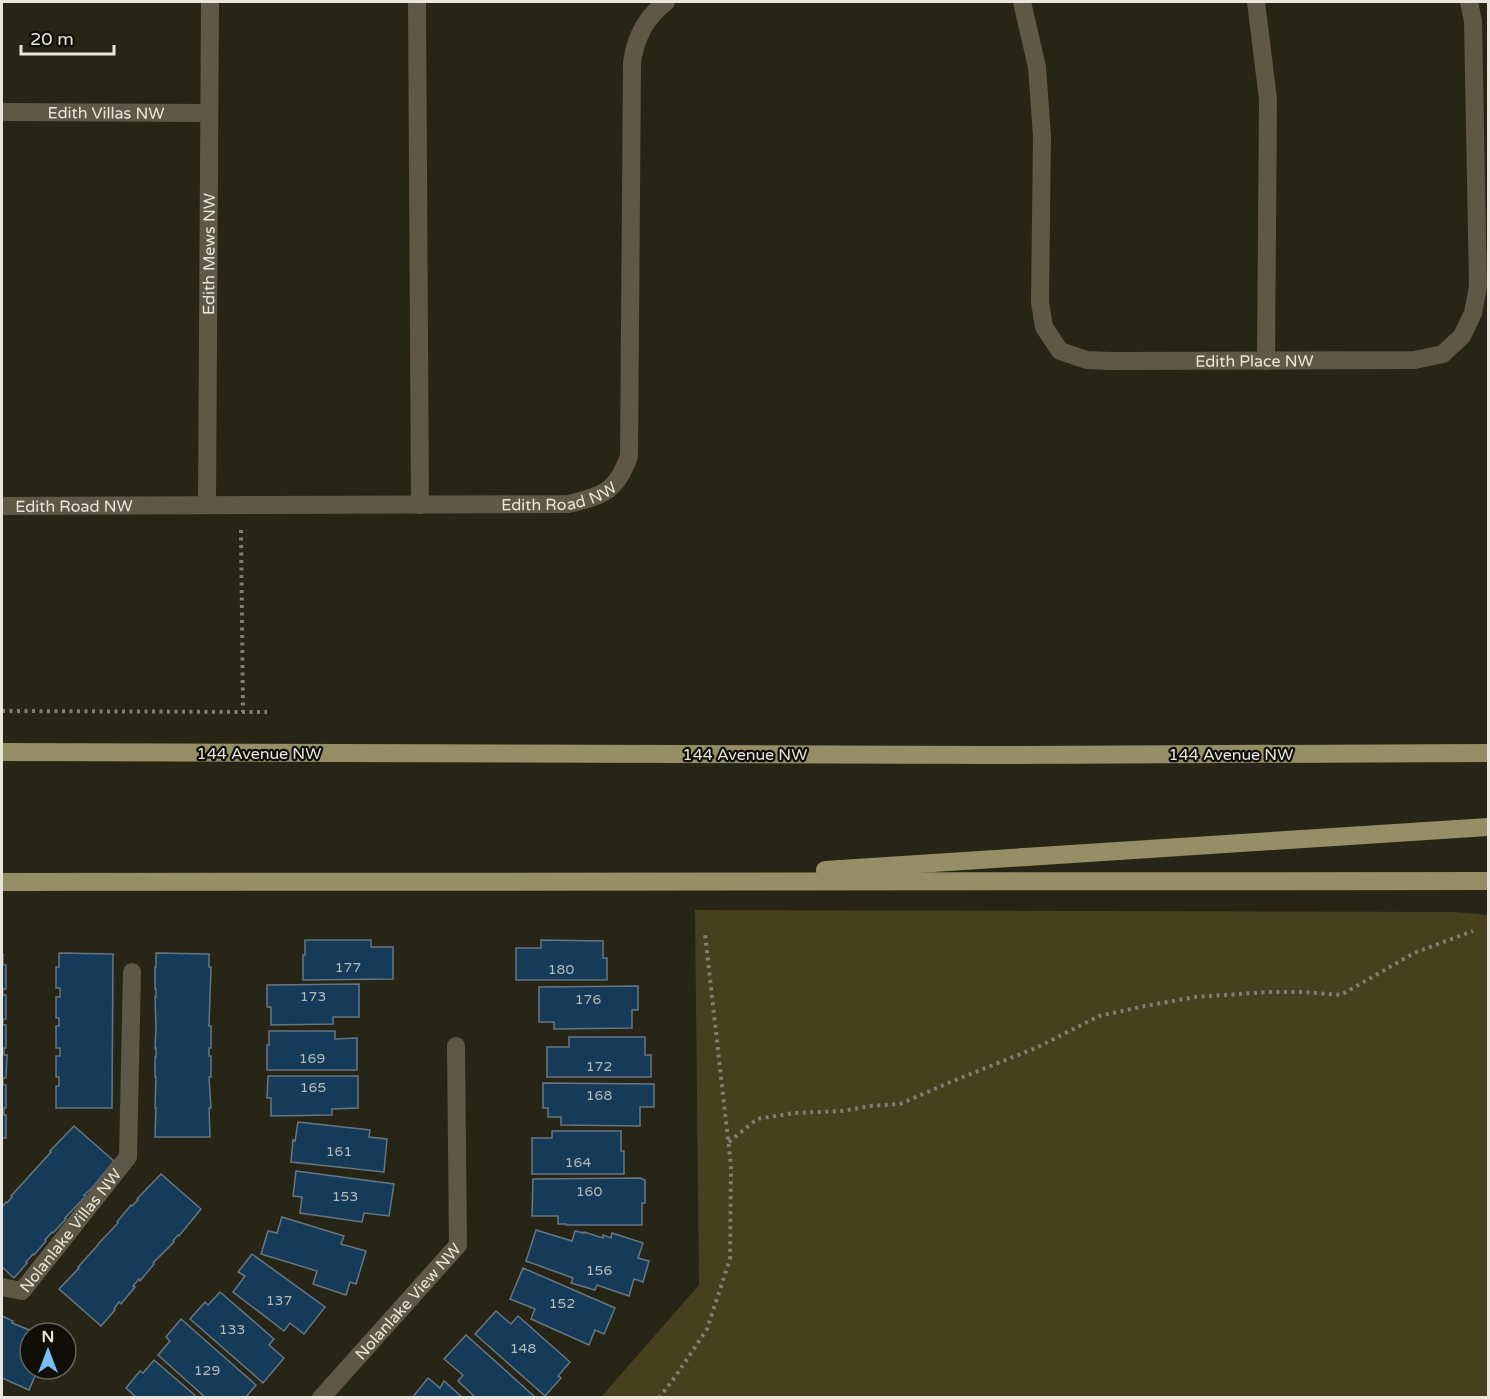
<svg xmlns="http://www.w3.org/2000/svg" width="1490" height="1399" viewBox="0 0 1490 1399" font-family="'Varela Round',sans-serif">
  <rect width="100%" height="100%" fill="#272515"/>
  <polygon fill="#46401e" points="695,910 1454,912 1488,915 1488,1397 601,1397 699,1285"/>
  <g fill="#153b58" stroke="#677683" stroke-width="1.5">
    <polygon points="305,940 371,940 371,947 393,947 393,979 303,980 303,955 305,955"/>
    <polygon points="541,940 603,941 603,958 607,958 607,980 516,980 516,948 541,948"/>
    <polygon points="59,953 113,954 112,1108 56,1108 56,1086 59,1086 59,1077 56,1077 56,1056 60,1056 60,1048 56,1048 56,1026 59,1026 59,1018 56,1018 56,997 60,997 60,988 56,988 56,967 59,967"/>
    <polygon points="156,953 209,954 209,967 211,967 209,1026 211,1026 211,1048 209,1048 209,1056 211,1056 211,1077 209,1077 211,1108 209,1108 210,1137 155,1137 156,1108 155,1108 156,1077 155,1077 155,1057 156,1057 156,1048 155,1048 156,1027 155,997 156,997 156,989 155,989 155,967 156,967"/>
    <polygon points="2,954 3,954 3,965 6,965 6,989 3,989 3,995 6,995 6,1019 3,1019 3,1025 6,1025 6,1048 4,1048 4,1055 7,1055 6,1078 3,1078 3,1085 6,1085 6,1108 4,1108 4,1115 6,1115 6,1138 2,1138"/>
    <polygon points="359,984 359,1017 333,1017 333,1024 271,1025 271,1007 267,1007 267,985"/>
    <polygon points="638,986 638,1010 632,1010 632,1028 554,1029 554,1022 539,1022 539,987"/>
    <polygon points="269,1031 335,1031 335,1039 357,1038 357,1070 267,1070 267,1045 269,1045"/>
    <polygon points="569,1037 645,1037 645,1055 651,1055 651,1077 547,1077 547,1047 569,1047"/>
    <polygon points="268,1076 358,1076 358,1108 332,1109 332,1115 271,1116 271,1098 267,1098"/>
    <polygon points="543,1083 654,1084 654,1107 640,1107 640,1126 561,1125 561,1117 548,1117 548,1108 543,1108"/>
    <polygon points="298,1122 370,1130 369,1137 387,1139 384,1172 291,1162 293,1140 295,1141"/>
    <polygon points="74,1126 114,1161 92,1188 84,1195 86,1196 65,1218 66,1219 53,1233 52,1232 45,1240 46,1241 34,1255 33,1254 26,1262 27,1263 14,1278 2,1267 2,1207 6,1202 7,1203 12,1197 11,1196 51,1152 50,1151"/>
    <polygon points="552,1131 621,1131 621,1151 624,1151 624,1174 532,1174 532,1138 552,1138"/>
    <polygon points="296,1171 394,1184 389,1216 364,1213 362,1222 300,1213 302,1197 293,1196"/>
    <polygon points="161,1174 201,1209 179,1236 178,1235 173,1241 174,1242 153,1263 154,1264 140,1281 139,1279 133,1286 135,1287 121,1304 119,1302 114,1309 115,1310 101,1326 59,1289 79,1268 78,1267 98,1245 98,1244 118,1223 117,1222 131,1205 132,1206 138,1200 137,1199"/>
    <polygon points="640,1178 645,1180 645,1203 642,1203 642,1225 566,1225 566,1224 558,1224 558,1216 532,1216 533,1179"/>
    <polygon points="282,1217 344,1236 341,1244 366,1251 356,1284 350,1282 346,1295 313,1284 317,1271 261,1254 268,1231 277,1233"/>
    <polygon points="536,1230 572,1241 575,1231 584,1233 584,1232 603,1238 603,1235 611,1238 612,1233 643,1243 638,1258 649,1261 643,1282 634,1279 629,1296 597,1285 595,1290 571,1283 573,1278 526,1261"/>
    <polygon points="252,1254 325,1307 304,1334 290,1323 284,1331 233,1292 245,1276 238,1272"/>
    <polygon points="523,1268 615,1308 604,1334 595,1330 589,1345 531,1319 535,1309 510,1299"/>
    <polygon points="220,1292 274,1339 269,1345 284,1358 263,1383 190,1319 205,1302 208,1305"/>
    <polygon points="496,1311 511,1324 518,1316 570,1362 558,1376 561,1378 545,1396 475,1334"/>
    <polygon points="2,1316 13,1321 12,1323 37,1333 30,1333 30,1369 38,1369 29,1390 2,1378"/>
    <polygon points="181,1319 256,1385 245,1398 206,1398 158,1355 170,1341 166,1337"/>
    <polygon points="466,1335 536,1398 476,1398 458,1381 463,1375 444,1359"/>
    <polygon points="154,1360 198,1398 137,1398 126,1388 140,1371 143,1373"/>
    <polygon points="428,1378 440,1388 444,1381 463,1398 412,1398"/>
  </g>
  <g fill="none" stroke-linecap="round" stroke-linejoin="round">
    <g stroke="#817f72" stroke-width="4" stroke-dasharray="3 4.5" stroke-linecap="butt">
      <polyline points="241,530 243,712"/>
      <polyline points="2,711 267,712"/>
      <polyline points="729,1142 757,1119 794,1113 842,1111 870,1106 900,1104 953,1081 1038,1047 1099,1016 1145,1006 1195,997 1267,992 1304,992 1341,995 1414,953 1473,931"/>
      <polyline points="659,1398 675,1377 707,1329 730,1259 731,1166 705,934"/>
    </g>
    <g stroke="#5d5946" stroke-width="18">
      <polyline points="417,2 420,505"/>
      <path id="s1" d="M1022,2L1037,67L1042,136L1040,302L1044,327L1060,351L1087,360L1110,361L1415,360L1443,354L1462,336L1473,313L1478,287L1473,21L1469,2"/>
      <polyline points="1256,2 1268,99 1266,361"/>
      <path id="s2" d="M2,112L209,113"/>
      <path id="s3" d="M207,504L210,2"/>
      <path id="s4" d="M2,506L568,504C603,496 617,491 629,456L632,63C635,39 646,17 666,2"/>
      <path id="s5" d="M2,1287L22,1291L128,1157L132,972"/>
      <path id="s6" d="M321,1398L458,1245L456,1046"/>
    </g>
    <g stroke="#958e66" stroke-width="18">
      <polyline points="2,752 990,755 1488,753"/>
      <polyline points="825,870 1488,827"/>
      <polyline points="2,882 1488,881"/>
    </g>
  </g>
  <g text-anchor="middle" stroke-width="4.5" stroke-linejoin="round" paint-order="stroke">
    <g font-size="14" fill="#b3bbbb">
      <text x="348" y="972">177</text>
      <text x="561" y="974">180</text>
      <text x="313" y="1001">173</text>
      <text x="588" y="1004">176</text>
      <text x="312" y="1063">169</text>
      <text x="599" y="1071">172</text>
      <text x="313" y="1092">165</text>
      <text x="599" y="1100">168</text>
      <text x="339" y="1156">161</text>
      <text x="578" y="1167">164</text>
      <text x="589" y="1196">160</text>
      <text x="345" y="1201">153</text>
      <text x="599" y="1275">156</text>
      <text x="279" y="1305">137</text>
      <text x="562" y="1308">152</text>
      <text x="232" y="1334">133</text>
      <text x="523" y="1353">148</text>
      <text x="207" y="1375">129</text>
    </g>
    <g font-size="16" fill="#e8e6dc" stroke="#0f0e07">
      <text dy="6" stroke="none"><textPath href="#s2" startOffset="104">Edith Villas NW</textPath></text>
      <text dy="6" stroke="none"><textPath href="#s3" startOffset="250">Edith Mews NW</textPath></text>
      <text dy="6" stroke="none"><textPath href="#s1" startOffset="552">Edith Place NW</textPath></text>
      <text dy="6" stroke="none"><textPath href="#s4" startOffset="558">Edith Road NW</textPath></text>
      <text dy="6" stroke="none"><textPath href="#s4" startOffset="72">Edith Road NW</textPath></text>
      <text x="259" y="759">144 Avenue NW</text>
      <text x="745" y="760">144 Avenue NW</text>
      <text x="1231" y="760">144 Avenue NW</text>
      <text dy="6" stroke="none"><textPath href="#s5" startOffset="98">Nolanlake Villas NW</textPath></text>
      <text dy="6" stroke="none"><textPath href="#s6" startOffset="130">Nolanlake View NW</textPath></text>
    </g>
  </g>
  <rect width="1490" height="1399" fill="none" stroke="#e8e6dc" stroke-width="6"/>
  <g transform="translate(48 1351)"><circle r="28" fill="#0f0e07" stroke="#66645c" stroke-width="1.5"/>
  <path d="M0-4.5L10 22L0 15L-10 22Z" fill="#79bff8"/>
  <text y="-9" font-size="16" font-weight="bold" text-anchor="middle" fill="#e8e6dc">N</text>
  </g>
  <path d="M21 45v9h93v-9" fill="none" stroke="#e8e6dc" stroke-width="3"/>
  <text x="30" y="45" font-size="18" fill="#e8e6dc" stroke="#0f0e07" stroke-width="4.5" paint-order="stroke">20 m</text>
</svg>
